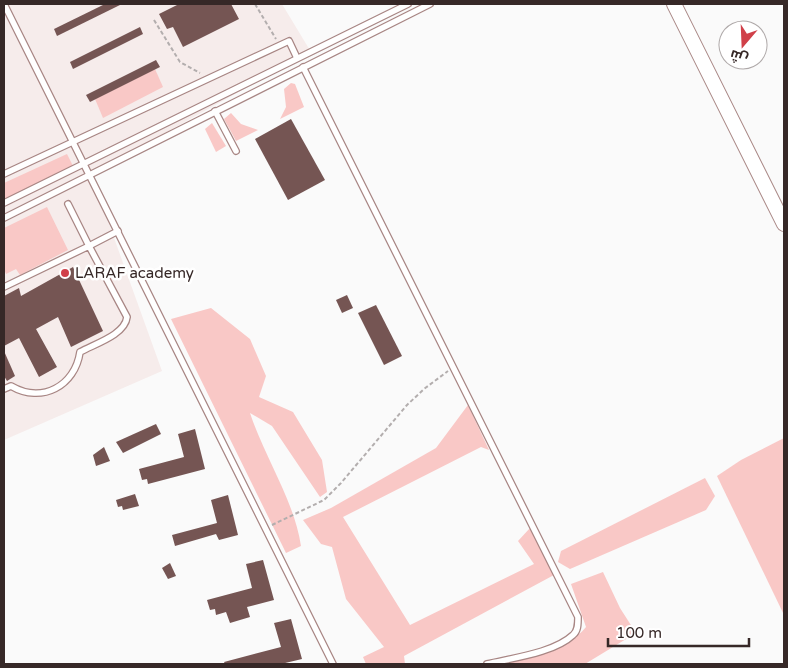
<svg xmlns="http://www.w3.org/2000/svg" width="788" height="668" viewBox="0 0 788 668" font-family="'Varela Round',Cairo,sans-serif">
  <rect width="100%" height="100%" fill="#fafafa"/>
  <polygon fill="#f6eceb" points="4,4 282,4 311,52 91,174 162,371 4,440"/>
  <g fill="#f9c8c6">
    <polygon points="155,69 163,87 103,118 95,99"/>
    <polygon points="291,83 295,84 304,107 280,119 286,107 284,89"/>
    <polygon points="231,113 241,124 258,130 236,141 224,119"/>
    <polygon points="212,123 226,146 216,152 205,129"/>
    <polygon points="67,154 73,166 4,200 4,183"/>
    <polygon points="47,207 68,250 20,275 16,269 6,274 4,269 4,228"/>
    <path d="M211,308L250,339L266,376L259,397L293,412L322,460L327,492L320,497L272,426L250,413C265,458 294,500 301,546L286,553L171,319Z"/>
    <polygon points="468,405 489,450 481,447 343,517 410,625 534,564 518,541 530,528 554,575 404,656 405,664 366,664 363,657 384,647 346,599 332,547 321,544 303,520 331,508 436,448"/>
    <polygon points="784,438 784,615 717,476 741,460"/>
    <polygon points="705,478 715,496 706,510 570,569 558,562 561,551"/>
    <path d="M603,572L620,608L636,633L585,664H501C532,656 565,652 586,627L571,584Z"/>
  </g>
  <g fill="#755553">
    <polygon points="105,4 122,4 57,36 54,29"/>
    <polygon points="179,4 231,4 239,19 183,47 173,27 167,29 159,14"/>
    <polygon points="140,27 143,34 73,69 70,62"/>
    <polygon points="156,60 160,67 90,102 86,95"/>
    <polygon points="291,119 325,180 288,200 255,139"/>
    <polygon points="73,267 103,331 71,347 58,317 36,329 57,367 39,377 19,338 4,346 4,296 19,288 21,296"/>
    <polygon points="347,295 353,308 342,313 336,300"/>
    <polygon points="376,305 402,356 384,365 358,313"/>
    <polygon points="4,351 15,376 7,381 4,376"/>
    <polygon points="156,424 161,434 123,453 116,442"/>
    <polygon points="195,429 205,469 148,484 147,479 142,480 139,469 184,457 178,434"/>
    <polygon points="104,447 110,461 96,466 93,455"/>
    <polygon points="135,494 139,506 123,510 122,506 118,507 116,500"/>
    <polygon points="228,495 238,535 219,540 216,534 175,546 172,535 217,523 211,500"/>
    <polygon points="263,560 274,600 247,607 250,617 230,623 226,612 216,615 215,609 210,610 207,600 252,588 246,564"/>
    <polygon points="170,563 176,576 168,579 162,568"/>
    <polygon points="291,619 302,659 281,664 225,664 224,662 281,647 274,623"/>
  </g>
  <g fill="none" stroke-linecap="round" stroke-linejoin="round">
    <g stroke="#a88684" stroke-width="8">
      <g id="service">
        <polyline points="4,4 333,664"/>
        <path d="M303,67L578,617C578,624 578,631 573,635C554,653 512,658 487,664"/>
        <polyline points="215,111 236,151"/>
        <polyline points="4,174 289,41 297,58"/>
        <polyline points="4,203 408,4"/>
        <polyline points="68,204 89,246 118,231"/>
        <polyline points="4,218 430,4"/>
        <path d="M4,287L89,246L127,317C125,335 94,344 80,352C75,386 42,404 11,386L4,389"/>
      </g>
    </g>
    <g stroke="#a88684" stroke-width="16">
      <polyline id="tertiary" points="674,4 784,224"/>
    </g>
    <g stroke="#b3aeae" stroke-width="2" stroke-dasharray="4 2.5" stroke-linecap="butt">
      <polyline points="255,4 276,39"/>
      <polyline points="154,20 180,62 200,73"/>
      <polyline points="272,525 324,500 341,483 407,405 424,389 448,371"/>
    </g>
    <use href="#service" stroke="#fff" stroke-width="5.5"/>
    <use href="#tertiary" stroke="#fff" stroke-width="14"/>
  </g>
  <circle fill="#d04049" stroke="#fff" stroke-width="2" cx="65" cy="273" r="5"/>
  <g text-anchor="middle" stroke-width="5" stroke-linejoin="round" paint-order="stroke">
    <g font-size="15" fill="#362827" stroke="#fff" text-anchor="start">
      <text x="75" y="278">LARAF academy</text>
    </g>
  </g>
  <rect width="788" height="668" fill="none" stroke="#362827" stroke-width="10"/>
  <g transform="translate(743 45) rotate(199)"><circle r="24" fill="#ffffff" stroke="#afa9a9"/>
  <path d="M0-4L9 19L0 12L-9 19Z" fill="#d04049"/>
  <text y="-8" font-size="14" font-weight="bold" text-anchor="middle" fill="#362827">ش</text>
  </g>
  <path d="M608 638v8h141v-8" fill="none" stroke="#362827" stroke-width="2.5"/>
  <text x="616" y="638" font-size="15" fill="#362827" stroke="#ffffff" stroke-width="4" paint-order="stroke">100 m</text>
</svg>
